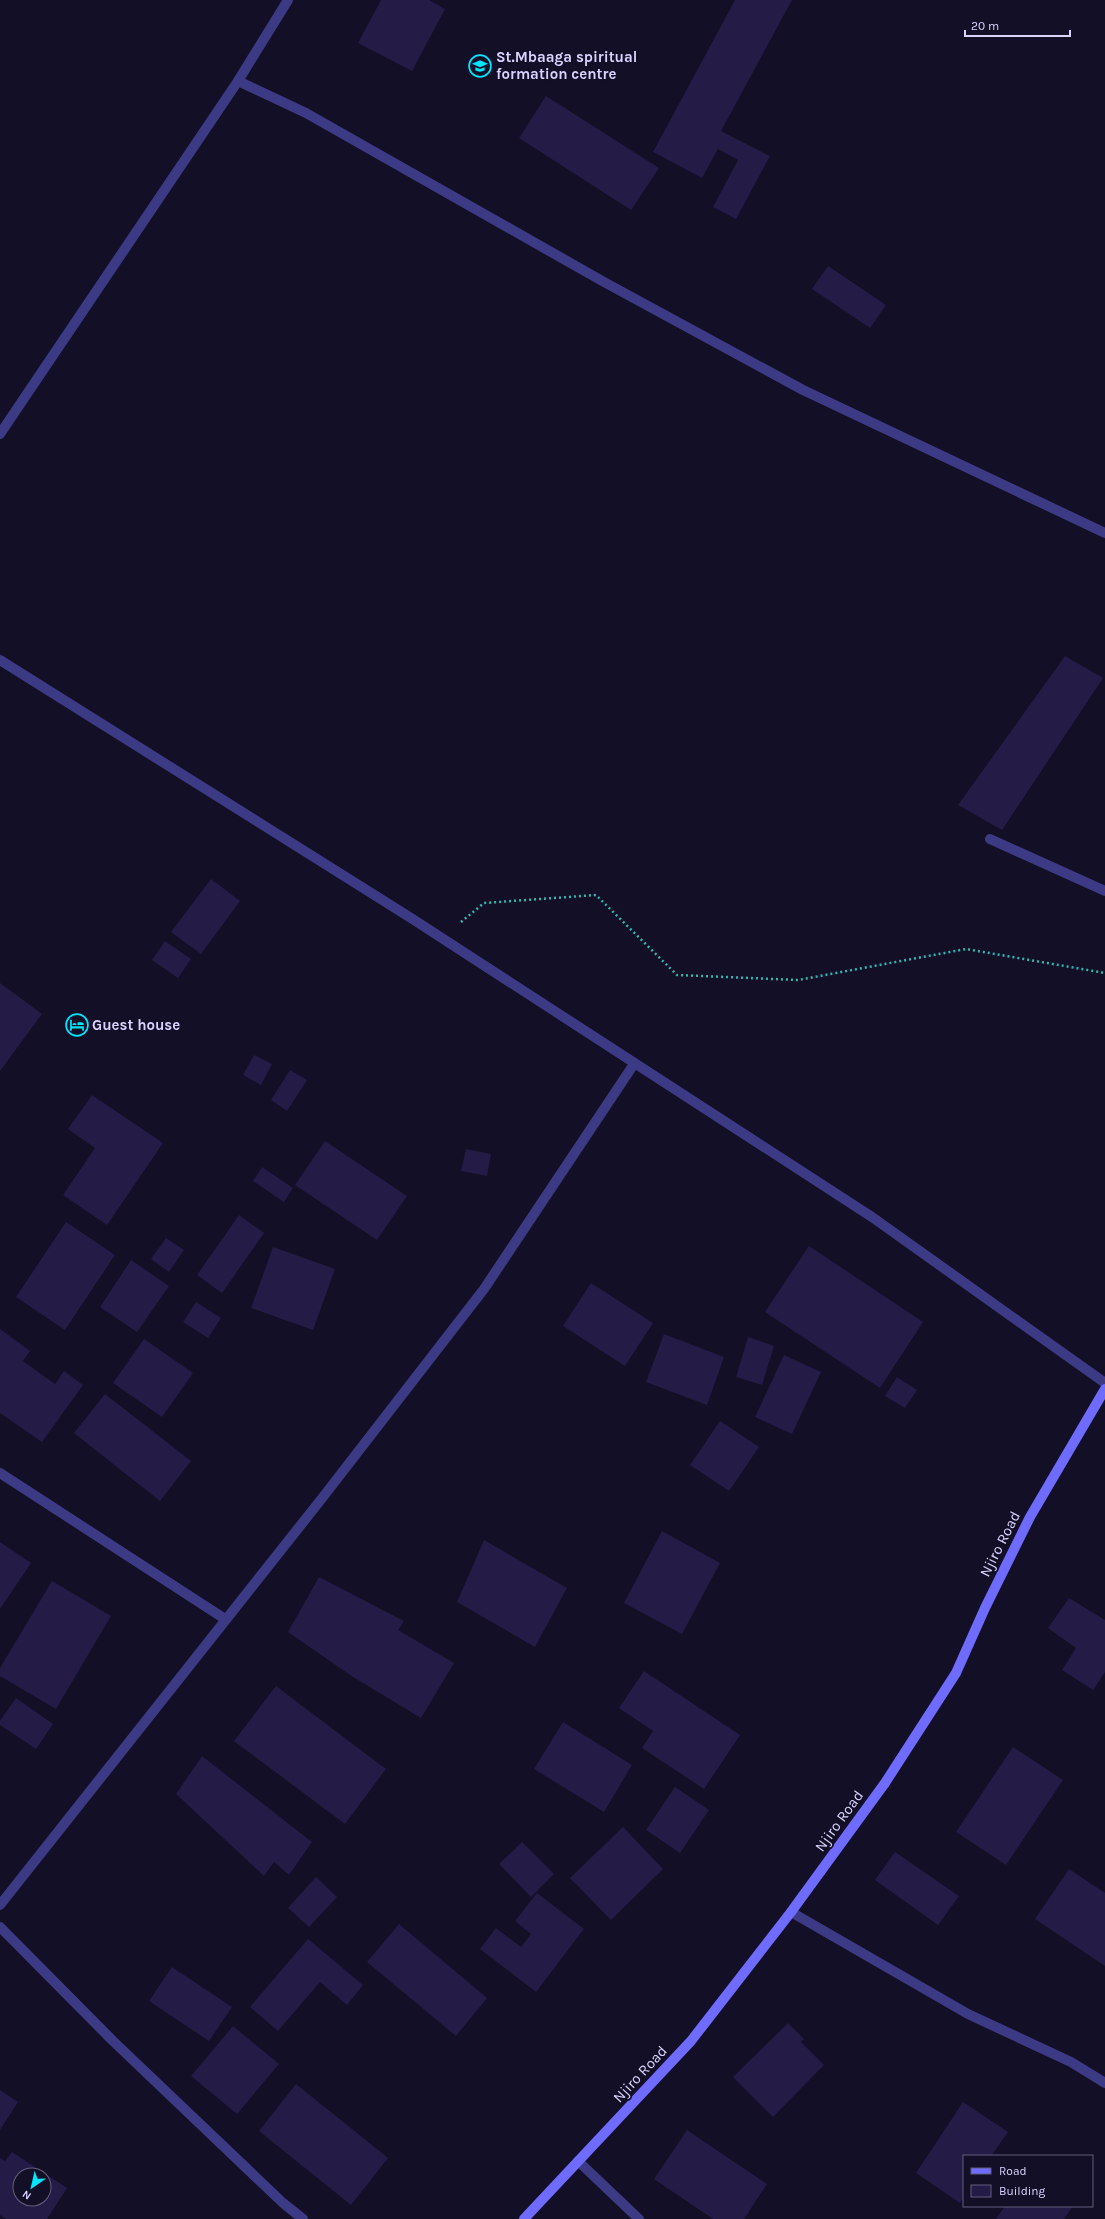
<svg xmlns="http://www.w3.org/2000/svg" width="1105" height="2219" viewBox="0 0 1105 2219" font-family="Karla,sans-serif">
  <rect width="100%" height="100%" fill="#130f26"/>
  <g fill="#241b47" fill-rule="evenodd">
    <polygon points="381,0 429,0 445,9 412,71 358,43"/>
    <polygon points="735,0 792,0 721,131 770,156 736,219 713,207 738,160 718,149 702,178 653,152"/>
    <polygon points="546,96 659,168 631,210 519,138"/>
    <polygon points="828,266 886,305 870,328 812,289"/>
    <polygon points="1065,656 1103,678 1002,830 958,805"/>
    <polygon points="211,879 240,901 201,954 171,932"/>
    <polygon points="165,941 191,959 178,978 152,960"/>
    <polygon points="0,983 42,1014 0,1071"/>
    <polygon points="254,1055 272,1064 261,1085 243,1075"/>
    <polygon points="290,1070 307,1080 287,1111 271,1100"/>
    <polygon points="92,1095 163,1143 107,1225 63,1195 95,1148 68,1129"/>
    <polygon points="325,1141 407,1196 377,1240 295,1185"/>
    <polygon points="466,1149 491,1154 487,1176 461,1171"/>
    <polygon points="262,1167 293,1188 284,1202 253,1181"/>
    <polygon points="239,1215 264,1233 222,1293 197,1275"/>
    <polygon points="66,1222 115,1255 65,1330 16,1297"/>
    <polygon points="166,1238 184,1250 169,1272 151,1259"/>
    <polygon points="809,1246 923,1322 880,1388 765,1312"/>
    <polygon points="273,1247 335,1269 313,1330 251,1308"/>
    <polygon points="131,1260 169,1286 137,1332 100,1307"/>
    <polygon points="591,1283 653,1323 625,1366 563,1326"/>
    <polygon points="196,1302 221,1318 208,1338 183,1322"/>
    <polygon points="0,1329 30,1351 23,1361 55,1384 64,1371 83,1385 42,1442 0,1413"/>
    <polygon points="664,1334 724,1357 707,1405 646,1382"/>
    <polygon points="748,1337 774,1346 762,1385 736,1377"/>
    <polygon points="144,1339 193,1373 162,1417 113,1383"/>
    <polygon points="784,1355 821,1372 792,1434 755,1417"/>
    <polygon points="897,1377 917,1390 905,1408 885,1396"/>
    <polygon points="105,1394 191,1461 160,1501 74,1433"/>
    <polygon points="720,1421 759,1447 729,1491 690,1465"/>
    <polygon points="662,1531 720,1563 682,1634 624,1603"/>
    <polygon points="484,1540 567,1588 535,1647 457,1602"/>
    <polygon points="0,1542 31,1563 0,1609"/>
    <polygon points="319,1577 404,1621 398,1630 454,1663 421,1718 353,1677 288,1632"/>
    <polygon points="52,1581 111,1616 56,1709 0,1676 0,1668"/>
    <polygon points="1069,1598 1105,1620 1105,1672 1093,1690 1062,1670 1076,1648 1048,1628"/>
    <polygon points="644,1671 740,1735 704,1789 642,1748 653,1731 619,1708"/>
    <polygon points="276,1686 386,1769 345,1824 234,1741"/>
    <polygon points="16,1698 53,1724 36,1749 0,1725 0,1721"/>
    <polygon points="563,1722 632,1765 604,1812 534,1769"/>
    <polygon points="1013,1747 1063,1780 1006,1865 956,1832"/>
    <polygon points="202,1756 312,1842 289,1875 274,1862 264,1876 176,1794"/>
    <polygon points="675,1787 709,1810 680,1853 646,1830"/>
    <polygon points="623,1827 663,1869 611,1920 570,1878"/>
    <polygon points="522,1842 554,1874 531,1897 499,1864"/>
    <polygon points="895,1852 959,1896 938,1925 875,1880"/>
    <polygon points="1069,1869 1105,1893 1105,1966 1035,1919"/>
    <polygon points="316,1877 337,1897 309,1927 288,1908"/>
    <polygon points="537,1893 584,1929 536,1992 480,1949 496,1928 521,1947 531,1934 515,1921"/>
    <polygon points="399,1924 487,1998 456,2036 367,1962"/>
    <polygon points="308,1939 363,1985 347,2005 320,1982 278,2031 250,2007"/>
    <polygon points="172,1967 232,2007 209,2041 149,2001"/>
    <polygon points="788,2023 804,2039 801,2042 824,2065 773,2117 733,2077"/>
    <polygon points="233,2026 279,2064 237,2114 191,2076"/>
    <polygon points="296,2084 388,2158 351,2205 259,2131"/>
    <polygon points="0,2090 18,2102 0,2130"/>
    <polygon points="963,2102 1008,2132 991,2156 964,2156 964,2197 960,2203 916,2173"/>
    <polygon points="687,2130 767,2184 744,2219 713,2219 654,2179"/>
    <path d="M12,2152L67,2188L47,2219H6L0,2215V2158L5,2161ZM20,2175H44V2199H20Z"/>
    <polygon points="1005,2206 1073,2206 1064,2219 996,2219"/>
  </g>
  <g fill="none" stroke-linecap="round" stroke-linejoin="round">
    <polyline stroke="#2fb8b0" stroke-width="2.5" stroke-dasharray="2 3" stroke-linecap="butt" points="461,922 484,903 596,895 677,975 798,980 966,949 1105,973"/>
    <polyline stroke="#3d3a85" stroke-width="10" points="990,839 1105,891"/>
    <g stroke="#3d3a85" stroke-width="10">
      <polyline points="238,81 306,113 604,282 803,390 1105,533"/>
      <polyline points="0,434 238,81 288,0"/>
      <polyline points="0,660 411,918 872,1217 1105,1383"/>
      <polyline points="0,1473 225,1619"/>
      <polyline points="0,1905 323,1497 484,1289 634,1064"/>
      <polyline points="791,1912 968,2014 1071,2062 1105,2083"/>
      <polyline points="0,1927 113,2041 283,2203 303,2219"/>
      <polyline points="578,2161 639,2219"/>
    </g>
    <polyline stroke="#6f6bff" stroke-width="10" points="524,2219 691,2041 791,1912 885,1783 956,1673 985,1608 1030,1517 1105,1389"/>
  </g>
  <defs>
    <g id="university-ring" transform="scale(1.15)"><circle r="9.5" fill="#130f26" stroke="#00e5ff" stroke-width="1.5"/><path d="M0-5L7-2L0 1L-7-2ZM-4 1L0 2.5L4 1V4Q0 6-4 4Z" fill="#00e5ff"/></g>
    <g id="hotel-ring" transform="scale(1.15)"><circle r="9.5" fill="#130f26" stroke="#00e5ff" stroke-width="1.5"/><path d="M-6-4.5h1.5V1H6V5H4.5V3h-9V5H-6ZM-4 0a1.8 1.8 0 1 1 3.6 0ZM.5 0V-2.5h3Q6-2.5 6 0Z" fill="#00e5ff"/></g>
  </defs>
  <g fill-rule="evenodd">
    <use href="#university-ring" x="480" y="66"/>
    <use href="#hotel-ring" x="77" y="1025"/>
  </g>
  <g text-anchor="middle" stroke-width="3.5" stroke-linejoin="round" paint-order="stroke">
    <g font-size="15" font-weight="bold" fill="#d9d4ff" stroke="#130f26" text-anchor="start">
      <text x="496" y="62">St.Mbaaga spiritual<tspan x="496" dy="17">formation centre</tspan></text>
      <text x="92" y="1030">Guest house</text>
    </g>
    <g font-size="15" fill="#d9d4ff" stroke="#130f26">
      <text transform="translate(1000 1544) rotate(-63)" y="5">Njiro Road</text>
      <text transform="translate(839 1821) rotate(-54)" y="5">Njiro Road</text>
      <text transform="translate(640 2074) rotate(-47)" y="5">Njiro Road</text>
    </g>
  </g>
  <rect x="963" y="2155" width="130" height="52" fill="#130f26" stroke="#625e7d"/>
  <rect x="971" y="2168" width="20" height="6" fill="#6f6bff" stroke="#625e7d"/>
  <text x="999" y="2175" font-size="12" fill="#d9d4ff">Road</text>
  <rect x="971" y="2185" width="20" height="12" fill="#241b47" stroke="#625e7d"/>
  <text x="999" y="2195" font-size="12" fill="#d9d4ff">Building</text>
  <g transform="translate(32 2187) rotate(214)"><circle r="19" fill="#130f26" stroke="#625e7d"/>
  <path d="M0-3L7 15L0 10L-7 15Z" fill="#00e5ff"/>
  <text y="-6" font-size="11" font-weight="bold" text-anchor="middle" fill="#d9d4ff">N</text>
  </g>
  <path d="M965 30v6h105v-6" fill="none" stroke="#d9d4ff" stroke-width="2"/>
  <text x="971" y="30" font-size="12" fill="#d9d4ff" stroke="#130f26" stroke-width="3" paint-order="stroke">20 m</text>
</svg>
